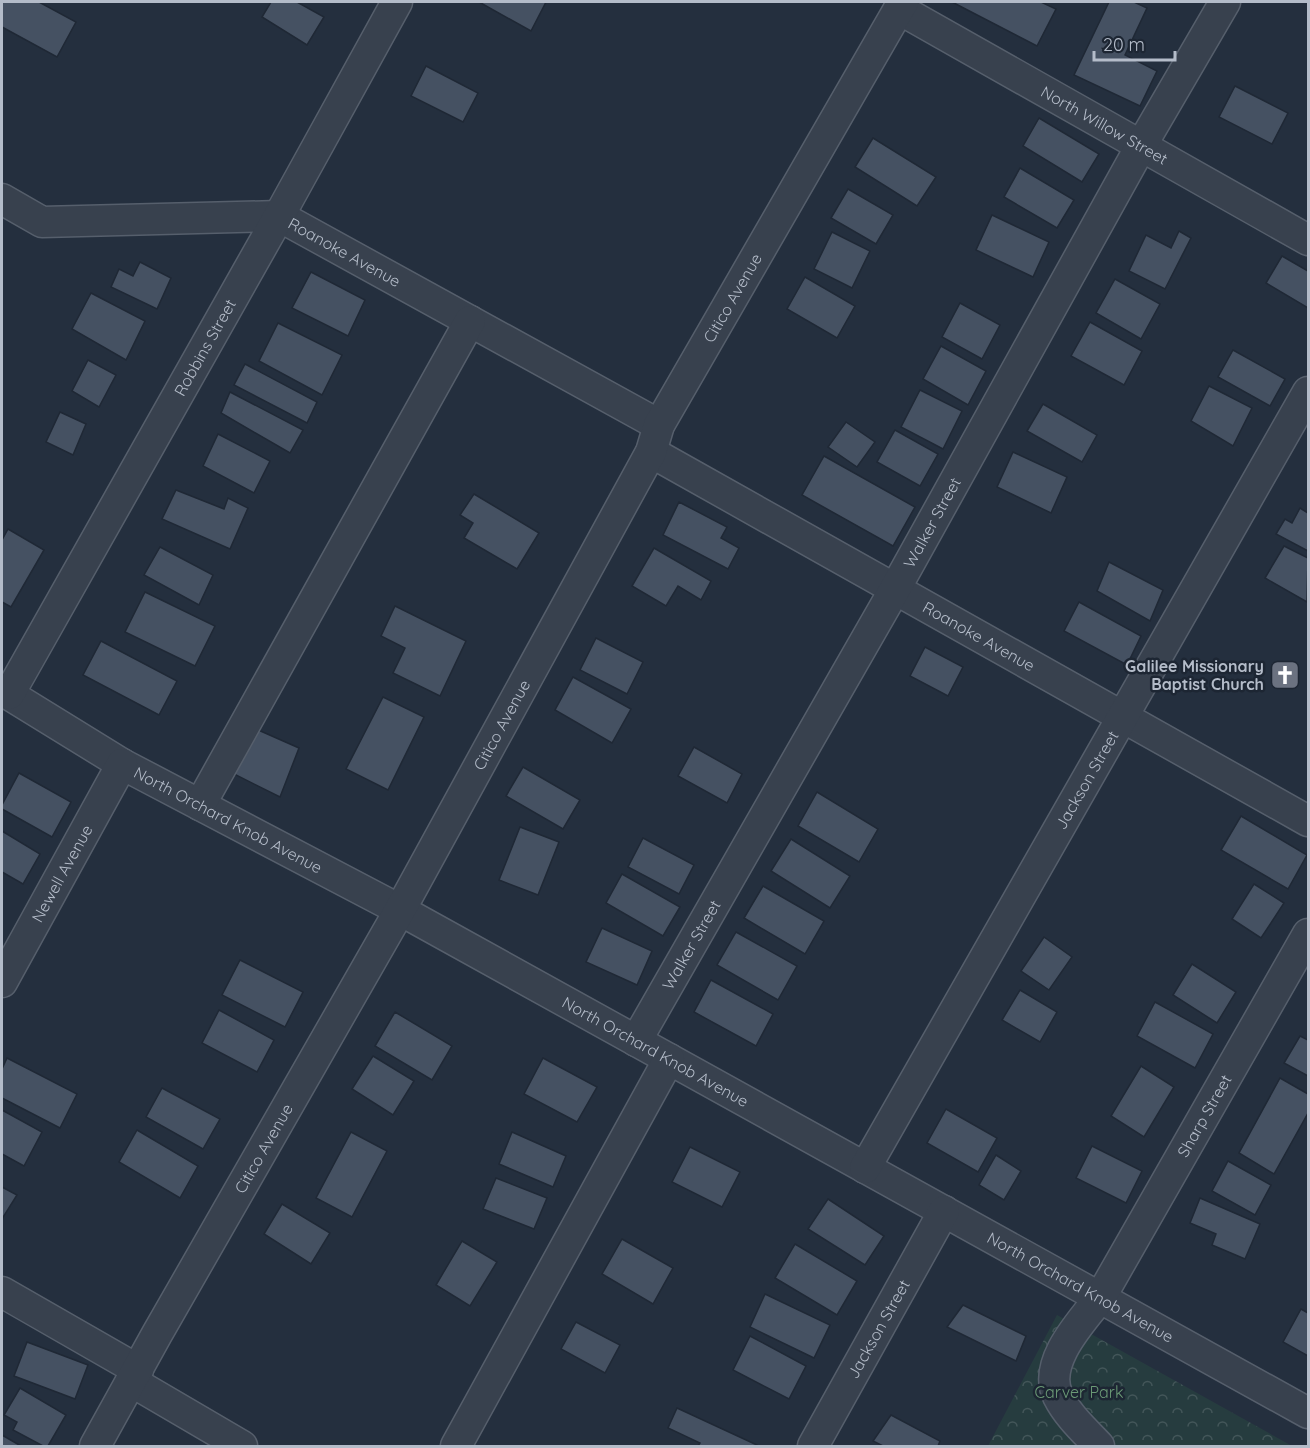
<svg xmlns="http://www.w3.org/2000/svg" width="1310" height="1448" viewBox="0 0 1310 1448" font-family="Quicksand,sans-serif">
  <defs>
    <pattern id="park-crowns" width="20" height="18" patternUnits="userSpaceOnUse" patternTransform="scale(1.5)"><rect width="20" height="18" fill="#263c3f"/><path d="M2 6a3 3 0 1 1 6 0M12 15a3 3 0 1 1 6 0" fill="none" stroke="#435659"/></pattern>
  </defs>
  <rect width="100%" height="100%" fill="#242f3e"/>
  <polygon fill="url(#park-crowns)" points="1057,1315 1292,1446 988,1446"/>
  <g fill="#455162" stroke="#1f2835" stroke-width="1.5">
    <polygon points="2,2 39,2 76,22 57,57 2,27"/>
    <polygon points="271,2 297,2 324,17 307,45 262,17"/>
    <polygon points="479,2 546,2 531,31"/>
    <polygon points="952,2 1041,2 1056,9 1037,46"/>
    <polygon points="1109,2 1134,2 1147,8 1125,55 1157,71 1140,106 1074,75"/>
    <polygon points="426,66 478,93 463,122 411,96"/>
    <polygon points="1235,86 1288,113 1272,144 1219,117"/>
    <polygon points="1039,118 1099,154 1082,182 1023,146"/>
    <polygon points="873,138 936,177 917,206 855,167"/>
    <polygon points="1020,168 1074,200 1057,228 1004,197"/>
    <polygon points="848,189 893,215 876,244 831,218"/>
    <polygon points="992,215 1049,242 1033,277 976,250"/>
    <polygon points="1179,231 1191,238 1165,289 1129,271 1146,235 1171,248"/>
    <polygon points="832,232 870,251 852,288 814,269"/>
    <polygon points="1282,256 1308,271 1308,308 1266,283"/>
    <polygon points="140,262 171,278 157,309 111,287 119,269 133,276"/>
    <polygon points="311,272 365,300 348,336 292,308"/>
    <polygon points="805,277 855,306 837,338 787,309"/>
    <polygon points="1115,279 1160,304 1141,339 1096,313"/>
    <polygon points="91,293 145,321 126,360 72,329"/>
    <polygon points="960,303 1000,325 982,359 942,337"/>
    <polygon points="1090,322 1142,351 1124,385 1071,356"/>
    <polygon points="278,323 342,355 322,395 259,361"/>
    <polygon points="941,346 986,371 968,405 923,379"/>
    <polygon points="1233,350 1285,379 1270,406 1218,377"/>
    <polygon points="88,360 116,375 99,407 72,391"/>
    <polygon points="245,364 317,402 307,423 234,385"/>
    <polygon points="1209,386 1252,408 1233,446 1191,421"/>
    <polygon points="920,390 962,411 943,449 901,427"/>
    <polygon points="230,392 303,430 290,453 221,413"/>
    <polygon points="1043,404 1097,435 1082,462 1027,431"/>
    <polygon points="60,412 86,424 73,455 46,442"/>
    <polygon points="846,422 875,442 857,467 828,447"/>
    <polygon points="895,430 938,454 920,486 877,462"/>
    <polygon points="218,434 270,461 254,493 203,466"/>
    <polygon points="1013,452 1067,477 1051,513 997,487"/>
    <polygon points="824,456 915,507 893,546 802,495"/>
    <polygon points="176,490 224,509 228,498 248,508 230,549 162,519"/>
    <polygon points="474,494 539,533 517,569 464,538 473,523 460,515"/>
    <polygon points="679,502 727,527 721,538 739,548 728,569 663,535"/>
    <polygon points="1300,508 1308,513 1308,551 1276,534 1285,519 1292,523"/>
    <polygon points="8,529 44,550 11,607 2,602 2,540"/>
    <polygon points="1284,546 1308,558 1307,602 1265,578"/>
    <polygon points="160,547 213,575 199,605 144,575"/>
    <polygon points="654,548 711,581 701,600 678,586 666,606 632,586"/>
    <polygon points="1109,562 1163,590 1150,621 1097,591"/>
    <polygon points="145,592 215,626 195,666 125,632"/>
    <polygon points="1079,602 1141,636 1127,665 1064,631"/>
    <polygon points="395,606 466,641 440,696 393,673 405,648 381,636"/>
    <polygon points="596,638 643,662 627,694 580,670"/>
    <polygon points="101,641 177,681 159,715 83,675"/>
    <polygon points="925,647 963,667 948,696 910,676"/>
    <polygon points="573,677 631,709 612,743 555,710"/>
    <polygon points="383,697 424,717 388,790 346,769"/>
    <polygon points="256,729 299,748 280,797 234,774"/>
    <polygon points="694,747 742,774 727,803 678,776"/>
    <polygon points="523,767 580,800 563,829 506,796"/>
    <polygon points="19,773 71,802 52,837 2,809 2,805"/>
    <polygon points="817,792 878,829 859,862 798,826"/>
    <polygon points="1241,816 1307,855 1288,889 1221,850"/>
    <polygon points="520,827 559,842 538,895 499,880"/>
    <polygon points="2,831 40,854 23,884 2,872"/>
    <polygon points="643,838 694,865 679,894 628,867"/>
    <polygon points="791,839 850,876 830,908 771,871"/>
    <polygon points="622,874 680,907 663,936 606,903"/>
    <polygon points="1254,884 1284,903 1261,938 1232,919"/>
    <polygon points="763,886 824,921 805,954 744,918"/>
    <polygon points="602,928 652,951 637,985 586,962"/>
    <polygon points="736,932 797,966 778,1000 717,965"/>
    <polygon points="1044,937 1072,957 1049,990 1021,971"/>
    <polygon points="240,960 303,992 285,1027 222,995"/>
    <polygon points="1192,964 1236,992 1217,1023 1173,995"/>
    <polygon points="711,980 773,1014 756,1046 694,1012"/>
    <polygon points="1020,990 1057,1012 1040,1042 1002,1020"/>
    <polygon points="1155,1002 1213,1034 1195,1068 1137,1036"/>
    <polygon points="219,1010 274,1040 257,1072 202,1043"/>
    <polygon points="395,1012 452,1046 432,1080 375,1046"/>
    <polygon points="1300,1036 1308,1040 1308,1076 1284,1063"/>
    <polygon points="373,1056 414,1081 393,1115 352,1089"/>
    <polygon points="7,1058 77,1094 60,1128 2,1098 2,1069"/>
    <polygon points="543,1058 597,1087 577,1122 524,1094"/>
    <polygon points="1141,1066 1174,1087 1144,1137 1111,1116"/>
    <polygon points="1280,1078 1308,1094 1308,1113 1274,1174 1239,1153"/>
    <polygon points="162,1088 220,1119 203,1149 146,1117"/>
    <polygon points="946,1109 997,1138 978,1172 927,1143"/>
    <polygon points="2,1110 42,1132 24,1166 2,1154"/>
    <polygon points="137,1130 198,1166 180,1198 119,1162"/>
    <polygon points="351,1132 387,1151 352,1217 316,1198"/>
    <polygon points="512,1132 566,1156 553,1187 499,1164"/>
    <polygon points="1092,1146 1142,1171 1126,1203 1076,1178"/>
    <polygon points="690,1147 740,1172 722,1207 672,1182"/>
    <polygon points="996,1155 1021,1171 1004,1200 979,1185"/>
    <polygon points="1228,1161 1271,1185 1255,1215 1212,1191"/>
    <polygon points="496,1178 547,1198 534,1229 483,1209"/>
    <polygon points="2,1187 17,1195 2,1219"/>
    <polygon points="1200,1198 1260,1224 1245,1259 1212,1245 1216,1234 1190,1223"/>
    <polygon points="828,1199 884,1236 865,1265 808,1229"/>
    <polygon points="282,1204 330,1233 311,1264 264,1234"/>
    <polygon points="622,1239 673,1268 653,1304 602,1274"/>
    <polygon points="462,1241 497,1262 470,1306 436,1285"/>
    <polygon points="795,1244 857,1281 837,1315 775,1278"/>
    <polygon points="765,1294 830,1325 814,1358 750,1327"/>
    <polygon points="963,1305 1026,1336 1016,1361 947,1327"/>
    <polygon points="1301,1309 1308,1313 1308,1356 1283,1342"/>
    <polygon points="576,1322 620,1345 605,1373 561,1349"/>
    <polygon points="750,1336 806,1366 789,1399 733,1370"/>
    <polygon points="27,1342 88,1365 75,1399 14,1376"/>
    <polygon points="20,1388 66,1415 48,1446 43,1446 13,1430 17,1422 4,1415"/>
    <polygon points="677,1408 757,1445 757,1446 698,1446 700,1443 668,1428"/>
    <polygon points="891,1415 940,1441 938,1446 883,1446 873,1441"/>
    <polygon points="2,1435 21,1446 2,1446"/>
  </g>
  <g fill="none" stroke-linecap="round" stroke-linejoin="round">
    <g stroke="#565f6c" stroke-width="33">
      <g id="minor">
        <path id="s1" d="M899,9L1308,240"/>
        <path id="s2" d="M2,199L42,222L279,216L659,425"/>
        <path id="s3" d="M651,452L1308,821"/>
        <path id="s4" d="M2,690L122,764L400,910L1308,1413"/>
        <path id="s5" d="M9,694L279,216L397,2"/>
        <polyline points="200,805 470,321"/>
        <path id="s6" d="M2,982L122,764"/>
        <path id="s7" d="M636,1041L895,589L1141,146L1225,2"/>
        <path id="s8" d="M865,1168L1308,392"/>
        <polyline points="2,1292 138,1370"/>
        <polyline points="131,1381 242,1446"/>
        <path id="s9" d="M95,1446L157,1334L400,910L651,452L659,425L903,2"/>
        <polyline points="456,1446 669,1059"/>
        <path id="s10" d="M813,1446L944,1211"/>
        <path id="s11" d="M1099,1446C1085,1431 1068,1416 1058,1396C1042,1363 1081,1322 1100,1298L1308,934"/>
      </g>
    </g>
    <use href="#minor" stroke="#38414e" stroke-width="30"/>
  </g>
  <defs>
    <g id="church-square" transform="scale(1.5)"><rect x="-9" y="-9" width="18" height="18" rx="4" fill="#6b7280" stroke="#1d2633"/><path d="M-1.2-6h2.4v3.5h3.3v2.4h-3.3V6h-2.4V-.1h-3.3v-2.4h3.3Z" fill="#fff"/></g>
  </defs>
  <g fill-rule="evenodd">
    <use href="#church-square" x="1285" y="675"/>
  </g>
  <g text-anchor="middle" stroke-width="5" stroke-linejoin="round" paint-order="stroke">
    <g font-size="16" fill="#b4bcc9" stroke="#1d2633">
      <text dy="6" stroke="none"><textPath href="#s1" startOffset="236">North Willow Street</textPath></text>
      <text dy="6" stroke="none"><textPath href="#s2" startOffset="358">Roanoke Avenue</textPath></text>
      <text dy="6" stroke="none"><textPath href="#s9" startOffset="1314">Citico Avenue</textPath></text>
      <text dy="6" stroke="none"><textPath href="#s5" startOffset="398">Robbins Street</textPath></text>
      <text dy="6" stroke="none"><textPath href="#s7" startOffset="597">Walker Street</textPath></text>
      <text dy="6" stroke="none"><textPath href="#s3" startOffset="376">Roanoke Avenue</textPath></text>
      <text dy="6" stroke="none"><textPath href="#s9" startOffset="828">Citico Avenue</textPath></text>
      <text dy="6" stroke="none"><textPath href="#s8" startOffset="447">Jackson Street</textPath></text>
      <text dy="6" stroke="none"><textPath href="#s4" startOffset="261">North Orchard Knob Avenue</textPath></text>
      <text dy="6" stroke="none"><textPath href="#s6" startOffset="124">Newell Avenue</textPath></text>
      <text dy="6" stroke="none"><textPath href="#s7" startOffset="111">Walker Street</textPath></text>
      <text dy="6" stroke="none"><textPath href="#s4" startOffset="747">North Orchard Knob Avenue</textPath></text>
      <text dy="6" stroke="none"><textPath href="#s11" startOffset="387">Sharp Street</textPath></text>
      <text dy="6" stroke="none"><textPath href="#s9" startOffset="342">Citico Avenue</textPath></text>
      <text dy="6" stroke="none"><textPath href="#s4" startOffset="1233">North Orchard Knob Avenue</textPath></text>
      <text dy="6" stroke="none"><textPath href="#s10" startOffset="134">Jackson Street</textPath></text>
    </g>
    <g font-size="16" font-weight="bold" fill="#b4bcc9" stroke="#1d2633" text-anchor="end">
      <text x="1264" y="672">Galilee Missionary<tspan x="1264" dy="18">Baptist Church</tspan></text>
    </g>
    <g font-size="16" fill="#6b9a76" stroke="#1d2633">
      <text x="1079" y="1398">Carver Park</text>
    </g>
  </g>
  <rect width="1310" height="1448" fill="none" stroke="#b4bcc9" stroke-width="6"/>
  <path d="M1094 51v9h81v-9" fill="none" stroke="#b4bcc9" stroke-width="3"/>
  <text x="1103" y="51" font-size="18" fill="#b4bcc9" stroke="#1d2633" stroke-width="4.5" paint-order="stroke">20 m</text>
</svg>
